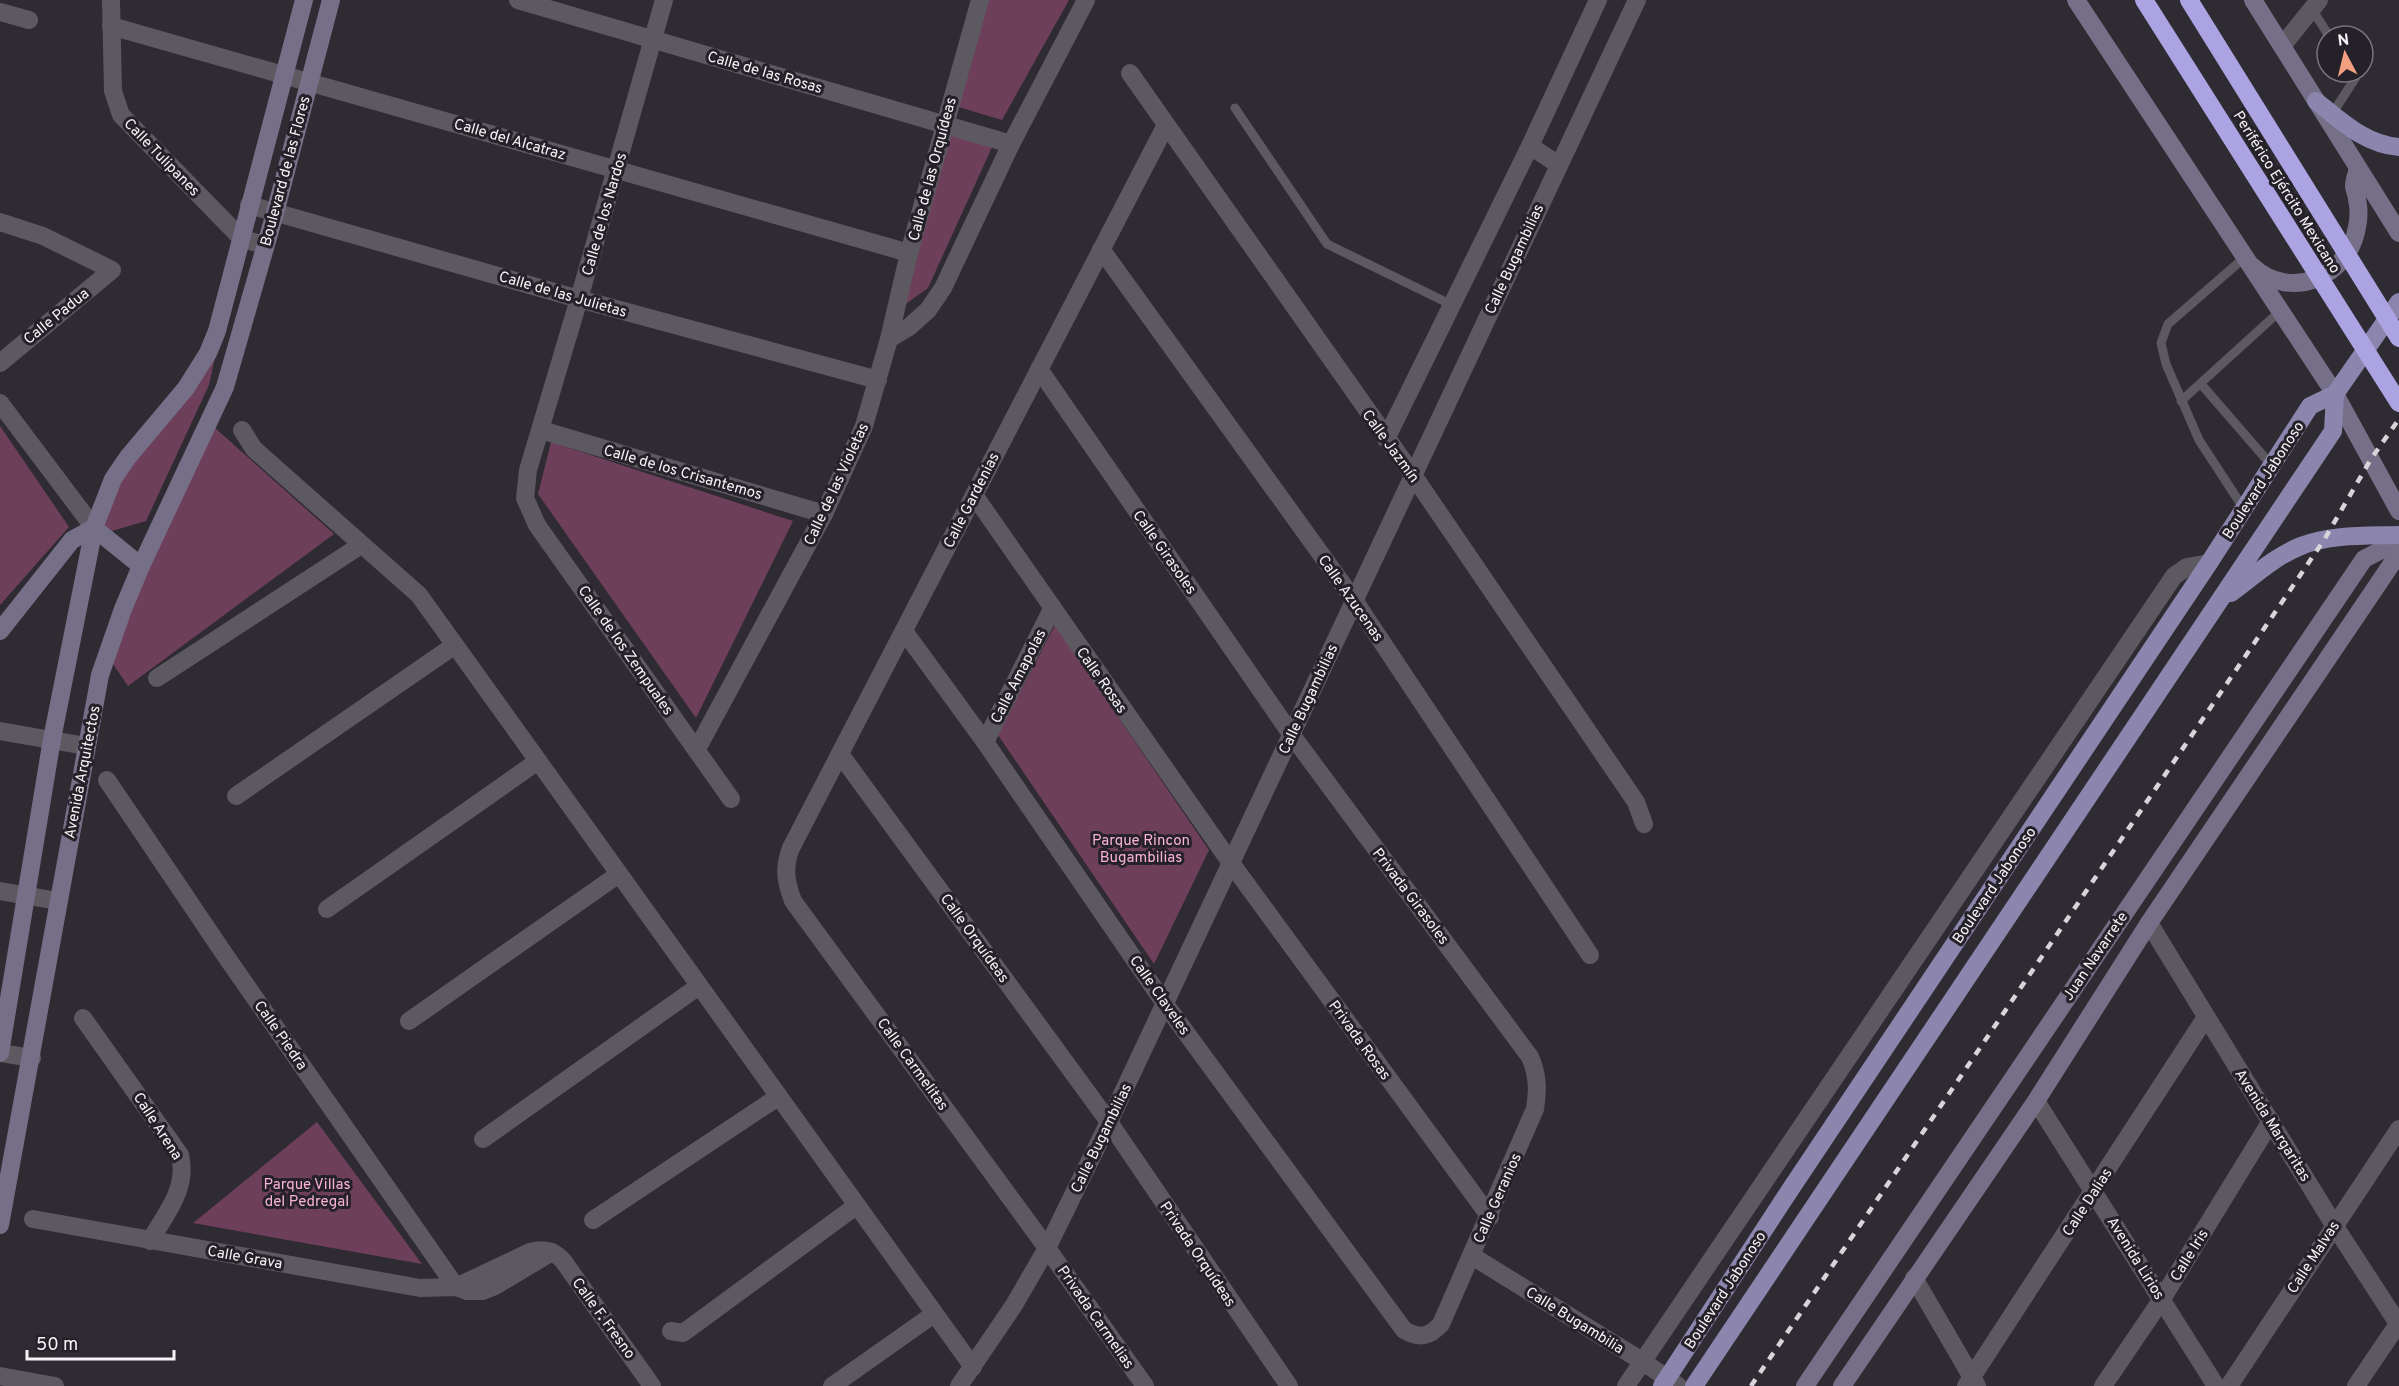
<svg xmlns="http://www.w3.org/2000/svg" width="2399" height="1386" viewBox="0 0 2399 1386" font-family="Overpass,sans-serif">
  <rect width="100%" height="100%" fill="#2f2b32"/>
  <g fill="#6e3f5a">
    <polygon points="986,0 1069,0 1002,120 955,106"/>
    <polygon points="948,129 993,145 928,288 903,306"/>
    <polygon points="216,353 209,385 146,521 112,531 101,523 116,482"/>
    <polygon points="0,426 69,527 0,605"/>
    <polygon points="214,427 334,534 128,686 111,661 154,544"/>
    <polygon points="551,442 793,521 696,718 538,494"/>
    <polygon points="1055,625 1209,850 1154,964 998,735"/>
    <polygon points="317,1122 422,1264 193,1223"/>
  </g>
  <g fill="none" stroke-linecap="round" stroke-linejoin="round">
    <g stroke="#5d5961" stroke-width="9">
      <polyline points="2312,9 2329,36"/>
      <polyline points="1235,108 1327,244 1452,305"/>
      <polyline points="2332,114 2356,77 2353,72"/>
      <polyline points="2201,384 2272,466"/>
      <polyline points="2181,401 2279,312"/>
      <polyline points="2244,509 2199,440 2166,364 2161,343 2168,324 2244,258"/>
    </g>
    <g stroke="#5d5961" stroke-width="18">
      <polyline points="111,0 113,91 121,115 242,239 265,245"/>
      <polyline points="518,0 1011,144"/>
      <polyline points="664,0 579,299 528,470 525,498 537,525 731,799"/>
      <polyline points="0,12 29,20"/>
      <polyline points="111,26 909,253"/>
      <polyline points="2282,46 2319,0"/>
      <polyline points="1130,73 1413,475 1636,802 1644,824"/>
      <polyline points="1530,146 1559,165"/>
      <polyline points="249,205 579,299 878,380"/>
      <polyline points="0,222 43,236 112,270 0,363"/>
      <polyline points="1101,249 1354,600 1590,955"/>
      <polyline points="889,339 909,327 928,310 943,288 1011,144 1086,0"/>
      <polyline points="0,403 94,528"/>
      <polyline points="242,430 254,449 419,595 973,1367"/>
      <polyline points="541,430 824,514"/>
      <polyline points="1386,439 1530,146 1598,0"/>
      <polyline points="974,495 1231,863 1490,1217"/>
      <path d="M904,631L985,742L1165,1004L1404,1330C1420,1339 1429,1337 1441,1324L1535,1109C1538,1090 1538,1075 1530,1057L1291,734L1039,369"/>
      <polyline points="157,678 361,545"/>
      <polyline points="0,731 86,746"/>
      <polyline points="985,742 1052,609"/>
      <polyline points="697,749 824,514 864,426 889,339 909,253 980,0"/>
      <polyline points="840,754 1109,1122 1289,1386"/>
      <polyline points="107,780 225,955 456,1287"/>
      <polyline points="236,796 455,645"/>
      <polyline points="0,891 58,901"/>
      <polyline points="327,909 538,761"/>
      <polyline points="2149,923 2334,1225 2399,1325"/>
      <path d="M83,1018L180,1155C188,1189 166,1213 150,1241"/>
      <polyline points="409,1021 619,874"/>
      <polyline points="0,1053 32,1058"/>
      <polyline points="2036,1101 2216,1386"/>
      <polyline points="483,1139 699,986"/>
      <polyline points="33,1219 420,1288 456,1287 467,1291 482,1291 495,1286 552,1252"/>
      <polyline points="593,1220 778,1097"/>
      <polyline points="1472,1256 1642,1361 1678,1386"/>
      <polyline points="1914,1278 1977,1386"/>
      <path d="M456,1287L530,1252C544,1248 555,1251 564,1262L652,1386"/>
      <polyline points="671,1331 683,1333 856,1206"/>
      <polyline points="0,1376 55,1386"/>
      <polyline points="832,1386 934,1314"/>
      <polyline points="959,1386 1014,1305 1047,1248 1109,1122 1637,0"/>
      <path d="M1145,1386L1047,1248L793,901C786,882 783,868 791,848L1166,125"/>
      <polyline points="1626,1386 2174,576 2187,567 2209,563"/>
      <polyline points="1966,1386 2206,1017"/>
      <polyline points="2103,1386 2162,1299 2271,1121"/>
      <polyline points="2229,1386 2399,1129"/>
      <polyline points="2356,1386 2398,1324"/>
    </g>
    <g stroke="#756f88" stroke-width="18">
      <polyline points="2076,0 2335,394 2399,511"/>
      <polyline points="2253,0 2399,233"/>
      <path d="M2252,266C2290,302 2349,277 2357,227C2359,218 2359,208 2357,199C2357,195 2354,190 2354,186C2354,180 2357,173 2358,168"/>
      <polyline points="94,528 141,566"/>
      <polyline points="0,631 72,540 94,528"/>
      <polyline points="0,1053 52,739 94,528 113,479 128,457 186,388 208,353 217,331 304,0"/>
      <polyline points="0,1225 100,675 123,609 141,566 225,387 275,213 331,0"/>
      <polyline points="1805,1386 2364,559 2399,541"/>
      <polyline points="1842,1386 2036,1101 2149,923 2399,553"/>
    </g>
    <g stroke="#8c85ae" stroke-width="18">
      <path d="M2316,101C2341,121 2366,145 2399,147"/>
      <path d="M2231,593C2253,577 2275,556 2301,546C2331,534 2367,536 2399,535"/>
      <polyline points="1662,1386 1790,1190 2209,563 2310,406 2335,394 2399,302"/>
      <polyline points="1694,1386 2333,431 2335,394"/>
    </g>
    <g stroke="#aca3e2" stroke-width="18">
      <polyline points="2144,0 2399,403"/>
      <polyline points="2189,0 2399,338"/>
    </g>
    <polyline stroke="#d7d5d9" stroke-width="4.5" stroke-dasharray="8 8" stroke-linecap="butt" points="1751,1386 2324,540 2371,459 2399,419"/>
  </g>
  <g text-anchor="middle" stroke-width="6" stroke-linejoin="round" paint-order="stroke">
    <g font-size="15" fill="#f5f3f7" stroke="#252128">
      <text transform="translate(765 72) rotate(16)" y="5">Calle de las Rosas</text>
      <text transform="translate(510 139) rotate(16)" y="5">Calle del Alcatraz</text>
      <text transform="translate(162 157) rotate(46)" y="5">Calle Tulipanes</text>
      <text transform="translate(932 169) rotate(-75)" y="5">Calle de las Orquídeas</text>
      <text transform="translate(285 171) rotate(-75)" y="5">Boulevard de las Flores</text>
      <text transform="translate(2287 192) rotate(58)" y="5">Periférico Ejército Mexicano</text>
      <text transform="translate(604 214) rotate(-74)" y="5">Calle de los Nardos</text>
      <text transform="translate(1514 259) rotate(-65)" y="5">Calle Bugambilias</text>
      <text transform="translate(563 294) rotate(16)" y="5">Calle de las Julietas</text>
      <text transform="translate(56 316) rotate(-39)" y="5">Calle Padua</text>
      <text transform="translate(1391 446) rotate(54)" y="5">Calle Jazmín</text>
      <text transform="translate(683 472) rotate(16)" y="5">Calle de los Crisantemos</text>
      <text transform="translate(2263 480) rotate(-57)" y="5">Boulevard Jabonoso</text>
      <text transform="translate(836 484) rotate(-65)" y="5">Calle de las Violetas</text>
      <text transform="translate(971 500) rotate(-63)" y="5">Calle Gardenias</text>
      <text transform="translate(1165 552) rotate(55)" y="5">Calle Girasoles</text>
      <text transform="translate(1351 598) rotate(55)" y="5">Calle Azucenas</text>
      <text transform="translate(626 650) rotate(55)" y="5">Calle de los Zempuales</text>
      <text transform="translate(1018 676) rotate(-63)" y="5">Calle Amapolas</text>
      <text transform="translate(1102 680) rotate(55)" y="5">Calle Rosas</text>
      <text transform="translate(1308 699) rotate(-65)" y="5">Calle Bugambilias</text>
      <text transform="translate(82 772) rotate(-79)" y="5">Avenida Arquitectos</text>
      <text transform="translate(1994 885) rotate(-56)" y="5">Boulevard Jabonoso</text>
      <text transform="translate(1411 896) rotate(53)" y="5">Privada Girasoles</text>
      <text transform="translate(975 938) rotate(54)" y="5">Calle Orquídeas</text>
      <text transform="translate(2095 956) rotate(-56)" y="5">Juan Navarrete</text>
      <text transform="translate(1160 995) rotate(55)" y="5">Calle Claveles</text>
      <text transform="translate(281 1035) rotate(55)" y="5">Calle Piedra</text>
      <text transform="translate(1360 1040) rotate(54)" y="5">Privada Rosas</text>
      <text transform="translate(913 1064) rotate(54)" y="5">Calle Carmelitas</text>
      <text transform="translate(2273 1125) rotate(58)" y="5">Avenida Margaritas</text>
      <text transform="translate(158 1126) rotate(57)" y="5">Calle Arena</text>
      <text transform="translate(1101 1138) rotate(-64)" y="5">Calle Bugambilias</text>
      <text transform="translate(1497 1198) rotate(-66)" y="5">Calle Geranios</text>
      <text transform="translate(2087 1202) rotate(-57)" y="5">Calle Dalias</text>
      <text transform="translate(1198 1254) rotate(56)" y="5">Privada Orquídeas</text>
      <text transform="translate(2189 1255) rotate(-58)" y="5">Calle Iris</text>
      <text transform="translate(245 1257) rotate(10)" y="5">Calle Grava</text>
      <text transform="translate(2313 1257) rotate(-57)" y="5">Calle Malvas</text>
      <text transform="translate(2136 1258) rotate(58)" y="5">Avenida Lirios</text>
      <text transform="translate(1725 1290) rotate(-57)" y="5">Boulevard Jabonoso</text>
      <text transform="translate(1096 1317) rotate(55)" y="5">Privada Carmelias</text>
      <text transform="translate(604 1318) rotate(54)" y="5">Calle F. Fresno</text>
      <text transform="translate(1575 1320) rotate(32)" y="5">Calle Bugambilia</text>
    </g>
    <g font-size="15" fill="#fab2d9" stroke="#252128">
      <text x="1141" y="845">Parque Rincon<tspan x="1141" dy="17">Bugambilias</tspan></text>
      <text x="307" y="1189">Parque Villas<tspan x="307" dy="17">del Pedregal</tspan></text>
    </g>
  </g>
  <g transform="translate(2345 54) rotate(353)"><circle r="28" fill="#252128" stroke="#78757b" stroke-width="1.5"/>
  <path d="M0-4.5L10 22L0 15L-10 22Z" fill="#f3a082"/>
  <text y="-9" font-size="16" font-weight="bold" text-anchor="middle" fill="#f5f3f7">N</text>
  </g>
  <path d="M27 1350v9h147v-9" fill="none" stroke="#f5f3f7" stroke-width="3"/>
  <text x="36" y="1350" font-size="18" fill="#f5f3f7" stroke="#252128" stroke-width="4.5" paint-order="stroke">50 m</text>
</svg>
